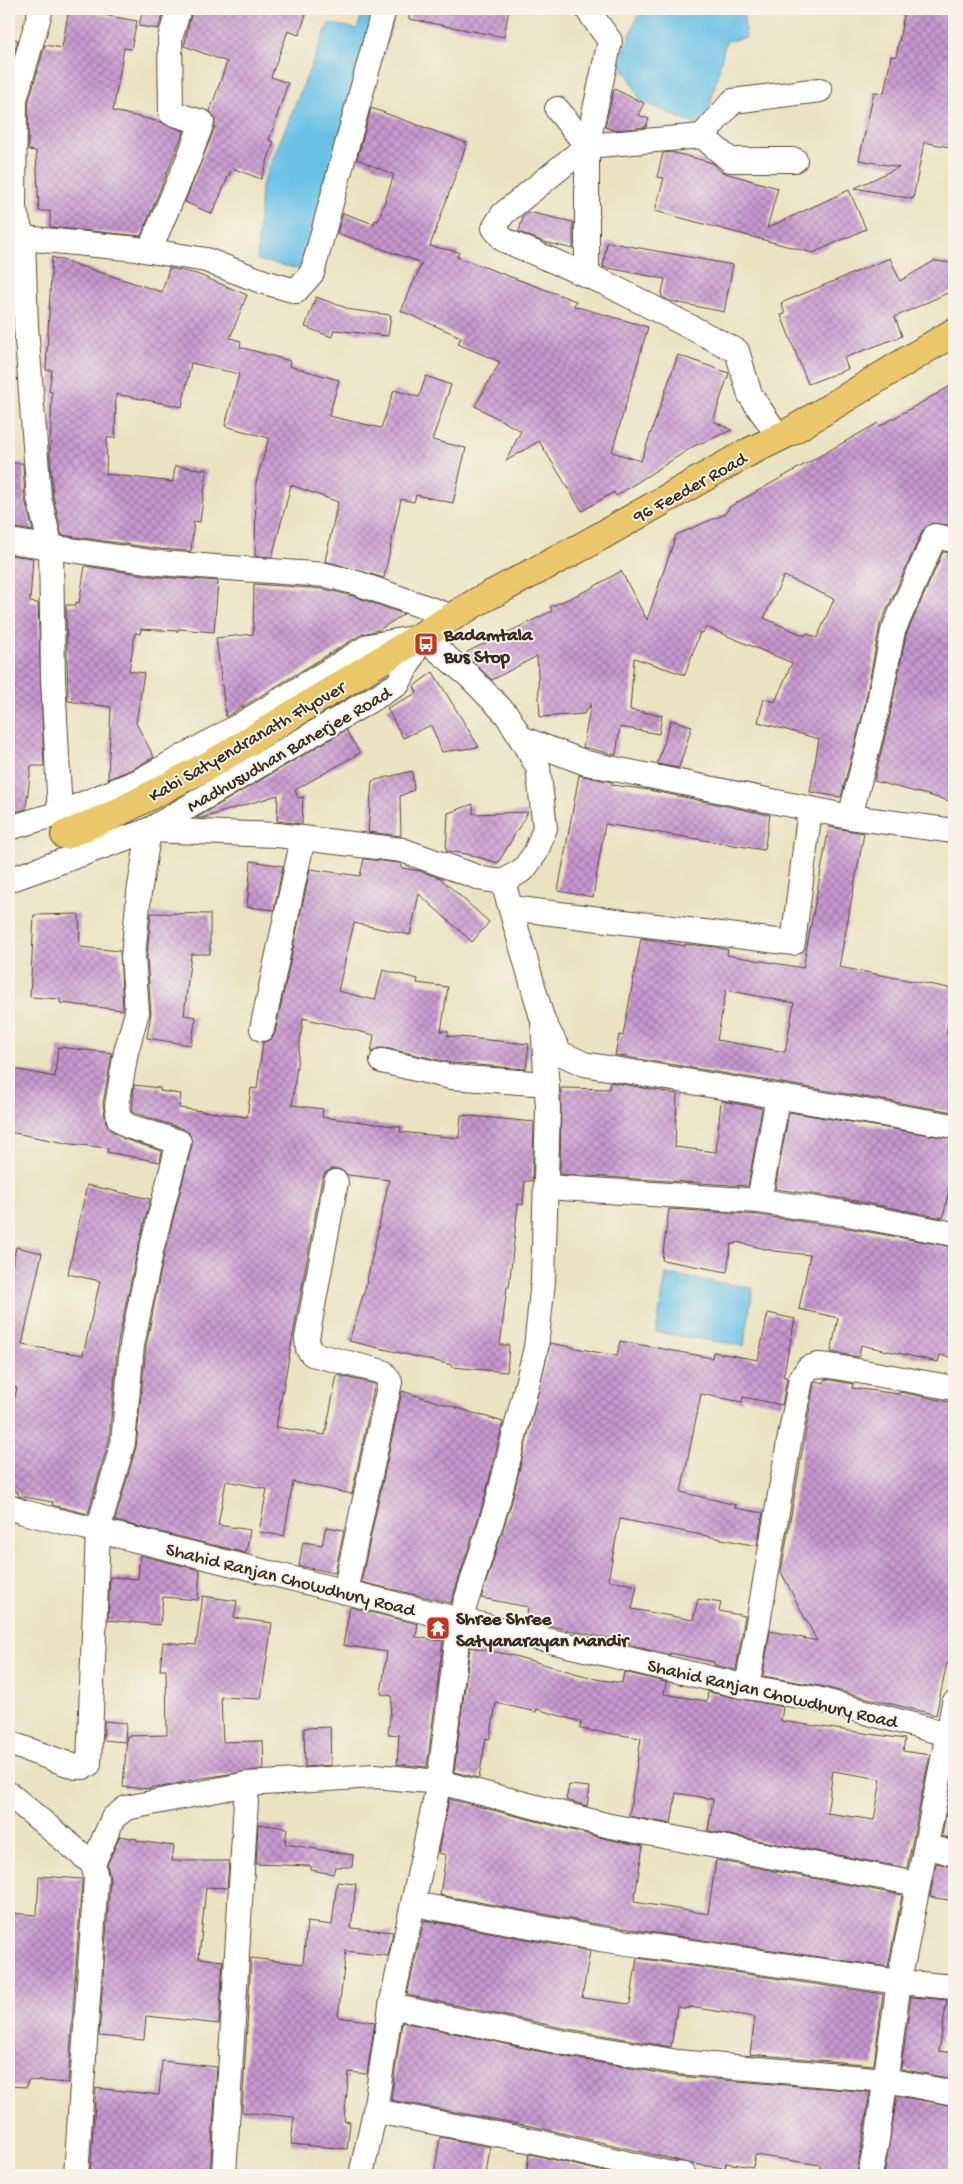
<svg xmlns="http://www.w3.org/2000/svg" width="963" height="2184" viewBox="0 0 963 2184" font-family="'Gochi Hand',sans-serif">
  <defs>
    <pattern id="building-cross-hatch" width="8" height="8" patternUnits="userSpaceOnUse" patternTransform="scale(1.25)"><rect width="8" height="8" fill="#c698d0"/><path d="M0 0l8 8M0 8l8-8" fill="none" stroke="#a27ca8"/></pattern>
  </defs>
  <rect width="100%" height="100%" fill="#f7f3e8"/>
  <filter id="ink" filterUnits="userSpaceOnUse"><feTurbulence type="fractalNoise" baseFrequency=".02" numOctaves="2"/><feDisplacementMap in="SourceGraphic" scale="10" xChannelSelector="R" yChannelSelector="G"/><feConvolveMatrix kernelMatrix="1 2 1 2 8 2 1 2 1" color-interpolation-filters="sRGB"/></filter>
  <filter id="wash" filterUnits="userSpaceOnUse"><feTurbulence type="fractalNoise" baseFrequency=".0096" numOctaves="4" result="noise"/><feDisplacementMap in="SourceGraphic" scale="20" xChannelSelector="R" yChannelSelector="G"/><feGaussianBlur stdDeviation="1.12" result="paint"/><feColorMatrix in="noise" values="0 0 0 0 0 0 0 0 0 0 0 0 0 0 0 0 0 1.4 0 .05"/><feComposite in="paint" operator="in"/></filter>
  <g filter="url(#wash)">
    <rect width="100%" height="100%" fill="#eae2c0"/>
    <g fill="#69c2e6" stroke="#527682">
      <polygon points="364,9 397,9 314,272 257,260 261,187 329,23 357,29"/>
      <polygon points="653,9 743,9 746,38 726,41 704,129 640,100 631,80 619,64 637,17"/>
      <polygon points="666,1274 753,1288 744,1346 656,1332"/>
    </g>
    <g id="blocks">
      <g fill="url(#building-cross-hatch)" fill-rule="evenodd">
        <polygon points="69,9 137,21 131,49 124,48 113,111 161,122 184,131 141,236 50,227 50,211 39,211 36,151 28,150 29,101 45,45 62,48"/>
        <polygon points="143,9 165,9 158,29 139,26"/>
        <polygon points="192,9 308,9 299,35 288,31 271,77 288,83 269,140 274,142 261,179 232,168 212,214 185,202 215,127 215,119 210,111 227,62 184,46"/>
        <polygon points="410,9 509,9 504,37 409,19"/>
        <polygon points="905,9 954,9 954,148 924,142 913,199 855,188 899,167 859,160 874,92 884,93 891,56 896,57"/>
        <polygon points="9,38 18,40 9,71"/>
        <polygon points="614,89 644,103 638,115 649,119 646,127 613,130 605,127"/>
        <polygon points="371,108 467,143 430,246 459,252 457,257 576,301 574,306 648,327 612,452 641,461 678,355 729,373 713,421 732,430 694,446 616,496 614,492 582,511 539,441 506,461 521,431 475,406 500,362 458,344 461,337 401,311 422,263 337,233 343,213 374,224 375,220 378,221 394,175 357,159"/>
        <polygon points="671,152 713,163 721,172 778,188 767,228 849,190 866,229 813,253 655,211 664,178 657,177 663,153"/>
        <polygon points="528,212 573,222 573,249 544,242 519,232 523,216"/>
        <polygon points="607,242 733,265 724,312 670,301 661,296 665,279 603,267"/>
        <polygon points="52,257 162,292 169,268 197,274 247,295 230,338 241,341 240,347 290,361 289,366 339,380 329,416 381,428 394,390 419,397 426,376 451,385 432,440 466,448 453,503 416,495 414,502 401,499 384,578 325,561 338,502 291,485 272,557 255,556 256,482 269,438 225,426 239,374 191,363 182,407 116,394 115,438 107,438 106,474 173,482 175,466 207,470 200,522 194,521 191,551 160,549 62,535 53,496 50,455 52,392 49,391 52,370 46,370"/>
        <polygon points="890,258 900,281 934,261 954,263 954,290 895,317 902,336 844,358 848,369 808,384 781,315 785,314 781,303"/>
        <polygon points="316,297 352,310 391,315 388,336 334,330 332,337 305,327"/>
        <path d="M954,384V526L932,523L923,530L880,625L864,709L841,797L810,792L819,739L758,722L764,699L775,702L792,663L706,627L703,633L700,632L685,675L634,658L630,710L662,715L659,734L620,727L616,755L583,747L591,703L584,714L540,717L537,656L492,680L472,661L467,652L552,611L550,607L588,590L621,571L647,620L676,535L725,514L729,507L779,479L878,423L880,426ZM784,576L834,599L817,638L806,633L805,636L764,618Z"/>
        <polygon points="9,463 23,463 25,499 33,531 11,527"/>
        <polygon points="943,552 954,553 954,802 874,781 890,715 906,635"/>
        <polygon points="9,555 33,558 30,602 38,603 44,766 31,766 26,809 9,814"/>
        <polygon points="85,566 158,577 218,581 214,632 178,629 178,631 141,629 140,634 135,633 129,671 144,673 136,723 154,757 133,769 108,779 111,707 68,701 66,605 76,605 76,602 79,603"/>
        <polygon points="254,584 324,589 353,596 404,614 379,630 362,634 226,717 216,638 253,634"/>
        <polygon points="433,672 479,747 442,752 431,725 403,738 387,708 417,693 414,686"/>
        <polygon points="671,720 692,726 679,768 657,764"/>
        <polygon points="346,730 360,753 295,790 298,798 303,797 302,824 277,821 278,795 203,818 196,818"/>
        <polygon points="412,771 414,790 400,796 401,836 368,832 372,781"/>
        <polygon points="579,775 612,782 612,785 649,790 770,815 764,850 605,824 593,897 558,891"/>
        <polygon points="473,804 473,814 528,812 498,863 467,854 446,851 448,813"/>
        <path d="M829,827L864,833L839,967L954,989L946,1034L954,1035V1112L615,1055L619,1035L623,1036L641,938L685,946V944L715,947L728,950L727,955L803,968ZM726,990L794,1003L785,1052L717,1040Z"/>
        <polygon points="364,859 399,863 401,864 402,868 420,871 440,878 489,922 472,942 419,894 410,935 354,923 338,991 375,1000 383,970 418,979 417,983 448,987 441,1031 448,1031 448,1036 529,1044 526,1069 453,1063 385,1048 378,1048 371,1053 374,1035 303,1018 292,1105 323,1109 322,1117 401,1127 400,1132 459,1138 461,1115 534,1122 532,1181 525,1181 523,1205 518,1204 509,1287 507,1287 500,1345 509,1345 507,1372 452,1367 452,1365 349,1341 365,1289 389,1180 348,1175 339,1169 331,1169 325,1173 322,1179 276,1427 325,1435 337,1375 375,1384 352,1494 293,1482 284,1536 259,1532 267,1489 226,1481 218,1525 250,1530 246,1553 115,1521 136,1447 146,1347 164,1254 192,1145 189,1133 184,1129 132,1112 134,1085 160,1088 160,1091 181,1094 179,1108 247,1117 251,1088 257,1089 263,1042 272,1039 275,1032 310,869 360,876"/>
        <polygon points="251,861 283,866 274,910 247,907"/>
        <polygon points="151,913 210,914 210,954 191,954 184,1015 196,1017 191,1045 147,1038 151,1013 147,957"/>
        <polygon points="79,914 80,947 120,951 123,1010 60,1003 60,999 30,997 34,915"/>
        <polygon points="58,1047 112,1053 103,1104 106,1122 111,1130 124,1139 162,1151 160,1162 107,1152 108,1148 71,1144 9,1132 9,1068 55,1077"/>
        <polygon points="610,1082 677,1094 675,1147 716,1152 721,1101 762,1108 748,1186 560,1174 561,1088 609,1089"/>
        <polygon points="789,1112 954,1139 954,1180 951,1180 943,1218 846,1199 775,1189"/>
        <polygon points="87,1185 150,1199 138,1248 118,1342 109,1440 88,1514 52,1505 53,1502 18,1496 18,1492 9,1490 9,1423 17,1388 9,1386 9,1279 16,1247 42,1253 22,1345 83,1355 100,1281 68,1274"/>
        <polygon points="669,1209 758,1215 841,1227 954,1247 954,1358 940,1355 938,1362 861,1345 859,1357 831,1352 838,1318 799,1309 810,1255 774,1251 736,1242 735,1244 731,1244 727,1272 662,1260"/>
        <polygon points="768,1313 795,1319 783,1377 787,1377 782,1405 743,1397 742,1402 701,1394 681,1492 736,1505 735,1508 763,1513 757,1546 620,1519 608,1580 637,1586 632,1609 693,1620 698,1599 721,1603 719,1611 745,1616 736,1670 714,1665 714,1662 670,1653 670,1655 629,1645 630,1643 526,1621 528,1607 481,1598 511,1504 550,1343 617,1356 620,1341 712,1358 713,1352 758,1360"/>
        <polygon points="825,1379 853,1384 852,1388 899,1394 900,1392 954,1403 954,1641 949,1664 947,1663 936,1715 820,1686 763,1676 770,1631 817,1641 781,1572 814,1384 816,1381 824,1383"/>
        <polygon points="402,1391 503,1422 485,1497 451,1603 361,1582"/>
        <polygon points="326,1527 344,1530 335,1573 299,1566 303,1542 322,1545"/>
        <polygon points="140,1555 200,1570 198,1600 163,1597 160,1625 108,1620 110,1577 138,1579"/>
        <polygon points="203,1596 237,1601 234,1618 272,1623 261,1699 221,1697 223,1742 263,1741 264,1769 202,1778 162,1787 152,1787 151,1789 123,1787 127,1736 167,1735 166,1670 160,1670 163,1642 196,1645"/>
        <polygon points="350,1607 418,1624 416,1637 443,1641 427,1767 397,1764 399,1735 388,1734 392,1696 381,1694 387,1652 343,1645"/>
        <path d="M470,1647L511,1655L596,1679L622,1683L624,1672L666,1682L664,1694L707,1701L708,1692L783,1707L781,1721L905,1739L903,1751L930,1755L907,1868L708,1831L713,1799L676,1793L671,1824L629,1816L641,1738L580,1729L581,1722L537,1709L536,1712L496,1703L490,1739L486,1738L479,1778L454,1772ZM833,1771L881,1779L874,1820L827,1813Z"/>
        <polygon points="104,1721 126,1723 125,1742 104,1740"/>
        <polygon points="330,1727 331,1765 305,1767 304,1728"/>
        <polygon points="569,1785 590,1787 587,1806 566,1800"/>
        <polygon points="449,1799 607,1839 643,1846 634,1902 708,1914 716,1860 902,1895 888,1967 602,1925 440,1895 446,1855 438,1853"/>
        <polygon points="946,1813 954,1814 954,1840 942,1836"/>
        <polygon points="258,1824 287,1828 285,1844 353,1855 352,1867 335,1867 333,1874 311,1870 311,1866 256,1864"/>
        <polygon points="120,1836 137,1839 137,1841 174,1846 172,1861 229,1861 227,1888 206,1887 199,1958 223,1961 219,2024 146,2016 144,2040 99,2036 110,1879 107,1865"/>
        <polygon points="936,1863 954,1867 954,1901 930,1897"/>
        <polygon points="39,1876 82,1879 68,2083 28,2080 27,2087 9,2086 9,1913 37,1915"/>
        <polygon points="337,1882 356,1884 351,1928 393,1932 388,1956 346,1951 338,2017 375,2022 367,2074 349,2072 344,2121 350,2122 347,2149 291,2144 294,2117 242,2112 251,1958 303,1964 307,1922 332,1925"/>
        <polygon points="424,1920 590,1951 582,1998 630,2004 637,1958 883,1994 874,2065 750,2054 755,2017 689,2007 689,2009 677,2007 671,2047 568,2029 407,1995"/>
        <polygon points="911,1997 947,2000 939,2051 954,2053 954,2079 901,2069"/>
        <polygon points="402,2022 562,2056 676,2076 870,2092 857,2175 818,2175 820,2165 755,2155 753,2167 726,2163 725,2168 692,2164 541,2128 391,2100"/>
        <polygon points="162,2061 217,2067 210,2175 90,2175 96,2088 159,2095"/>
        <polygon points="897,2096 954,2106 954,2175 884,2175"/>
        <polygon points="440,2137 490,2147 486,2175 434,2175"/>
        <polygon points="529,2154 535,2155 617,2175 526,2175"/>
      </g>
    </g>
  </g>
  <g filter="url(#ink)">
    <use href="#blocks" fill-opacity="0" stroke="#554636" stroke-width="1"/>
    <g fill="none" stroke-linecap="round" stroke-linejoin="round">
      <g stroke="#554636" stroke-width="26">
        <g id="minor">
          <polyline points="41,9 15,99 14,209 23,238 26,326 39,498 51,548 53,679 60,813"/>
          <polyline points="557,109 587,146 587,275"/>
          <polyline points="702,136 730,160 795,160"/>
          <polyline points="587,146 610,41 587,9"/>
          <polyline points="23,238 138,249 206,260 264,282 296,291 312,273 384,9"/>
          <polyline points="149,251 189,158 202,122 171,113 170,38 179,9"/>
          <polyline points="779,437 750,395 737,351 605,283 504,240 494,228 503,214 587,146 702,136 733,101 820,90"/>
          <polyline points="9,541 159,563 326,575 357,583 453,617"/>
          <polyline points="422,637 469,676 507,715 538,767 545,828 536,852 524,869 503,882 543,1021 560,1053 584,1064 954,1126"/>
          <polyline points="521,738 586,763 850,817 877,712 893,631 935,536 954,540"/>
          <polyline points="850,817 954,831"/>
          <polyline points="9,828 60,813 139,781 242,724 369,646 413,638"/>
          <polyline points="149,830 277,835 402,850 483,879 503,882"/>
          <polyline points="9,880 149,830 398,684 422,637"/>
          <polyline points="511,908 793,943 810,809"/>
          <polyline points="262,1029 303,838"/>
          <polyline points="382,1061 451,1077 547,1084"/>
          <polyline points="336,1182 307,1338 308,1349 312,1354 383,1372 390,1382 345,1592"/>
          <polyline points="546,1187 759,1201 843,1213 954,1234"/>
          <polyline points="759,1201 778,1097"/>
          <polyline points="9,1507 23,1512 427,1612 747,1687 817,1699 954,1736"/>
          <polyline points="747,1687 789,1442 801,1379 808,1368 818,1365 830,1366 954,1388"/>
          <polyline points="9,1743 76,1767 83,1767 89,1764 98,1530 123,1443 132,1345 151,1251 179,1142 128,1126 119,1119 117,1106 126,1052 137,1012 133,957 139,893 149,830"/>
          <polyline points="9,1794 93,1864 96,1878 76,2175"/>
          <polyline points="927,1846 954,1854"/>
          <polyline points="93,1864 113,1818 126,1808 247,1784 375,1776 439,1782 610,1826 918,1884"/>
          <polyline points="414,1904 600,1939 899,1982 954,1987"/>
          <polyline points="391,2006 565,2043 678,2062 886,2080 954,2093"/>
          <polyline points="375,2111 538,2142 666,2173 684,2175"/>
          <polyline points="224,2175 247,1784"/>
          <polyline points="361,2175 375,2111 391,2006 439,1782 460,1620 498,1501 536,1348 543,1281 548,1109 543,1021"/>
          <polyline points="870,2175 877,2140 899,1982 954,1703"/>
        </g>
      </g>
      <g stroke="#554636" stroke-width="30">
        <polyline id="major" points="65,835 113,815 213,763 475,603 585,545 745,454 788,433 954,332"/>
      </g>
      <use href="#minor" stroke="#fff" stroke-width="24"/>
      <use href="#major" stroke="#eac769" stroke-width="28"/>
    </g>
  </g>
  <defs>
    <g id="bus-square" transform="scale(1.25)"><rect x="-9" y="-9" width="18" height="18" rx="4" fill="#c8321e" stroke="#f7f3e8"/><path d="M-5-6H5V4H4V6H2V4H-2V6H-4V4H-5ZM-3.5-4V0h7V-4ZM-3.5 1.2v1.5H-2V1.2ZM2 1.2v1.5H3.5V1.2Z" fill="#fff"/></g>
    <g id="temple-square" transform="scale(1.25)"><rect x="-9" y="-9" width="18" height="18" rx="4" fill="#c8321e" stroke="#f7f3e8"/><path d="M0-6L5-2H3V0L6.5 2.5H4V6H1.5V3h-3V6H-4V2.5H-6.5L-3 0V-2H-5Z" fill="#fff"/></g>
  </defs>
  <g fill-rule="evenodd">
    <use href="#bus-square" x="426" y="644"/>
    <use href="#temple-square" x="438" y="1628"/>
  </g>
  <g text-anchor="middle" stroke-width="4" stroke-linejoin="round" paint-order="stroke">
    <g font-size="19" fill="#3b2a1e" stroke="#f7f3e8">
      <text transform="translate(689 486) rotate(-29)" y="7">96 Feeder Road</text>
      <text transform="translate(246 740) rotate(-30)" y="7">Kabi Satyendranath Flyover</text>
      <text transform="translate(288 748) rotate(-30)" y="7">Madhusudhan Banerjee Road</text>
      <text transform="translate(291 1578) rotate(14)" y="7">Shahid Ranjan Chowdhury Road</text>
      <text transform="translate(773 1692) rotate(13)" y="7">Shahid Ranjan Chowdhury Road</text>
    </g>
    <g font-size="19" font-weight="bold" fill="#3b2a1e" stroke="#f7f3e8" text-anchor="start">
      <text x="444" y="640">Badamtala<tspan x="444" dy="22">Bus Stop</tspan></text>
      <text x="456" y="1624">Shree Shree<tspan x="456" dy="22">Satyanarayan Mandir</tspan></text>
    </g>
  </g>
  <rect width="963" height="2184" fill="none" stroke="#f7f3e8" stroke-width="30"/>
</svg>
